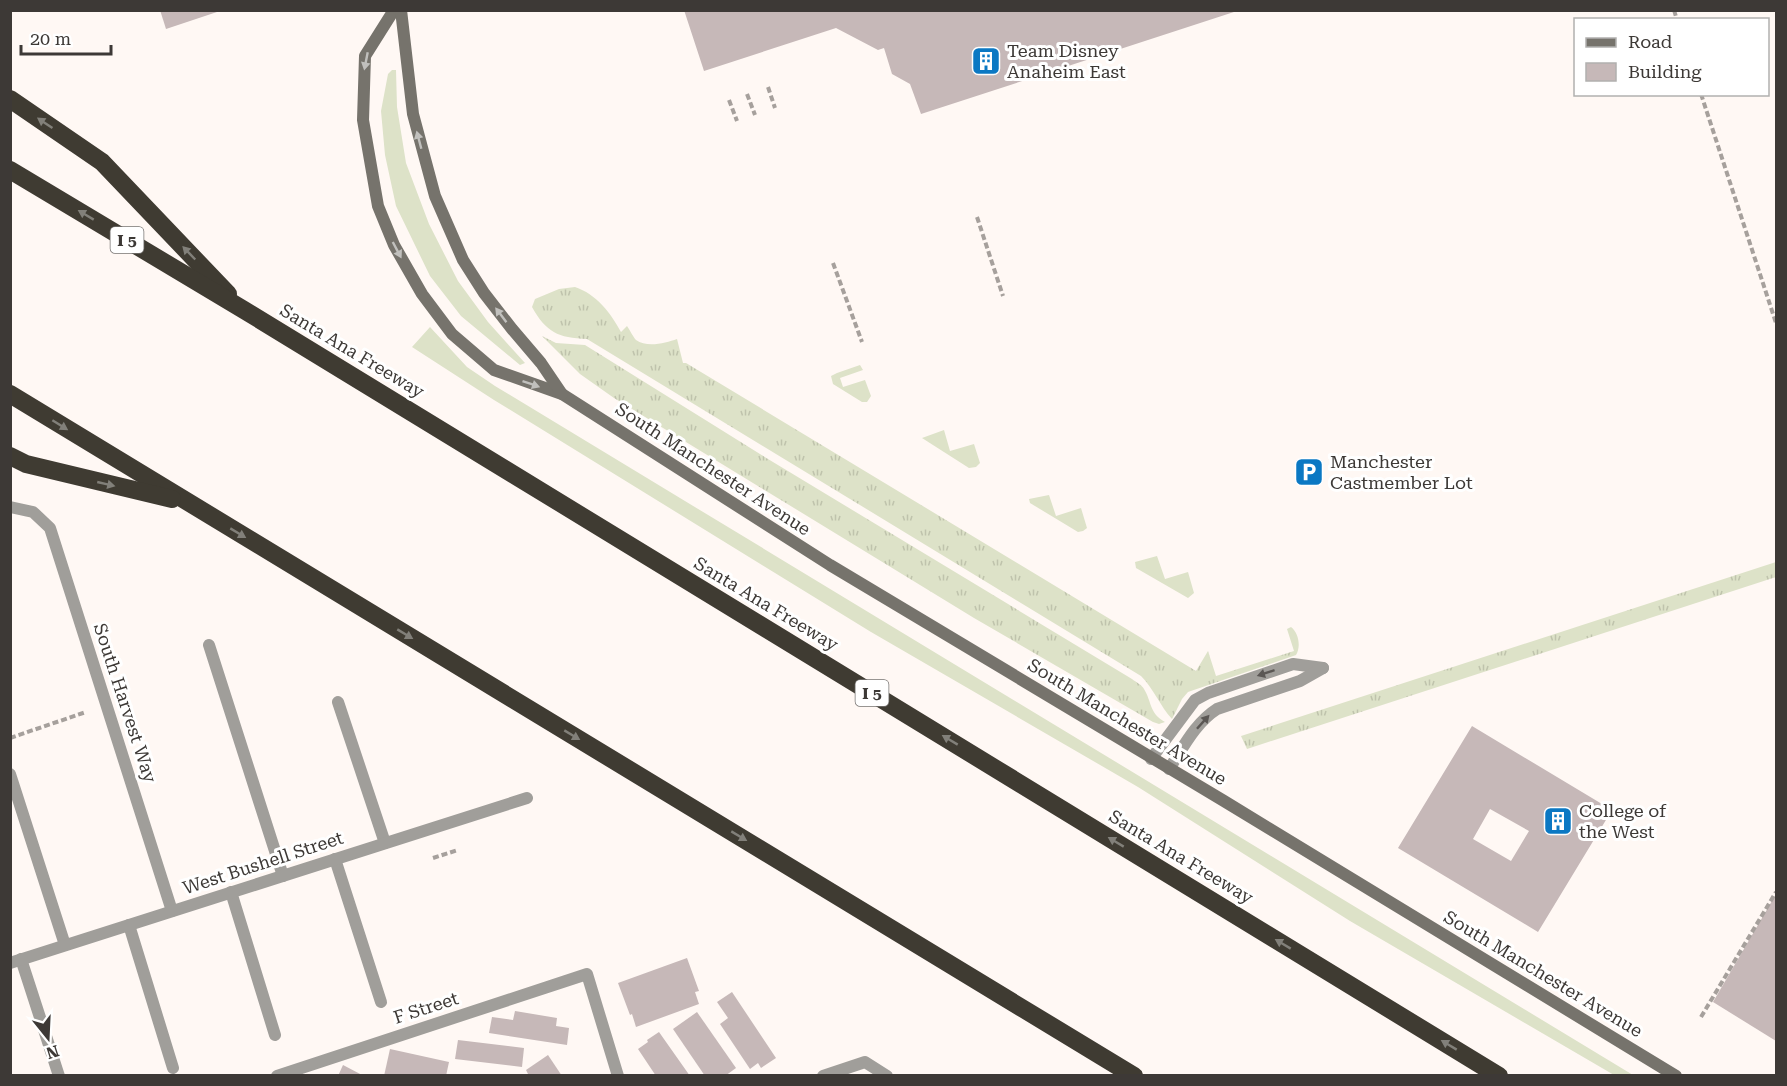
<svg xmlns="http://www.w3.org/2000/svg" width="1787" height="1086" viewBox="0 0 1787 1086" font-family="'Roboto Serif',serif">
  <defs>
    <pattern id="grass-tufts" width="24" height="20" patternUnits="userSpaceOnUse" patternTransform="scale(1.5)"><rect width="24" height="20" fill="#dde2c8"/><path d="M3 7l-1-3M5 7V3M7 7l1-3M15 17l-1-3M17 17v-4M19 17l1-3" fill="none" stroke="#bfc3ac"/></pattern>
  </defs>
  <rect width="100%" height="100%" fill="#fff8f4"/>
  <g fill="url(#grass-tufts)">
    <path d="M575,287C596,294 611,313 621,332L627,326C630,330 633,337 636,340C647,348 666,343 677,339L683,363H686L1196,671L1208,651L1216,676L1294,651L1287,629L1291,627C1299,633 1301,647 1296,655L1188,692L1182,699L1172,719C1160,706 1154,689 1141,676L587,339C558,338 546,332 532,307L535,299L559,289Z"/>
    <path d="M542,336L556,343L585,345L768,459L1132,679C1136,682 1142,685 1144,689C1152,702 1149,713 1165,722L1159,724L1153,722L974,618L614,398L580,374Z"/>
    <polygon points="1776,562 1776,577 1247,749 1241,736"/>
  </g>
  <g fill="#dde2c8">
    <polygon points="392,70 396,70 397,107 406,163 429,224 458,281 488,322 525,363 520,365 461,316 430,276 396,206 385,155 381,111 388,74"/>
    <polygon points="430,327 467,367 495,386 1633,1075 1614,1075 1350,921 1138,787 871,632 494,400 412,347"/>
    <polygon points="860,365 863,370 840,378 843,387 865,380 871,396 867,402 862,402 833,384 831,376 837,373"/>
    <polygon points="944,430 950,451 974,444 980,463 976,467 969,468 922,438"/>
    <polygon points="1049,495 1056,516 1081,508 1087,528 1083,531 1078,532 1030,503 1029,499"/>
    <polygon points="1157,556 1165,579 1188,572 1194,593 1188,598 1136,568 1135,562"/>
  </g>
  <g fill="#c6b8b8" fill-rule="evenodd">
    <polygon points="160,10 220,10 220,11 166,29"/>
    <polygon points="684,10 1237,10 1237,11 921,114 910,84 892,74 884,48 878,50 836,28 704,71"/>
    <path d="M1472,726L1612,810L1538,932L1398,848ZM1490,809L1529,831L1511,861L1473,839Z"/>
    <polygon points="1776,894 1776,1041 1713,1002"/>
    <polygon points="687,958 699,991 695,992 699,1004 636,1027 632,1014 630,1015 618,983"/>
    <polygon points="732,992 776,1058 761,1068 758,1063 750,1069 720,1024 728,1018 717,1002"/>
    <polygon points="515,1011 557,1018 556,1026 569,1028 567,1045 489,1033 492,1017 513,1020"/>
    <polygon points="697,1012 736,1068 725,1076 705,1076 673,1029"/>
    <polygon points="659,1032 690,1076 656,1076 638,1049 648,1042 647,1040"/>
    <polygon points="458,1040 524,1048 522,1067 455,1059"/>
    <polygon points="390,1049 449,1062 446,1076 384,1076"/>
    <polygon points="548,1055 562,1076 529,1076 526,1070"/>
    <polygon points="343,1065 364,1076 338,1076"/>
  </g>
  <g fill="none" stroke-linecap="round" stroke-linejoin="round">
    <g stroke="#a6a09c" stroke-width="4" stroke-dasharray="6 3" stroke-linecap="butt">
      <polyline points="1674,10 1677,20"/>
      <polyline points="768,87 775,108"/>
      <polyline points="747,94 755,115"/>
      <polyline points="1701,94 1776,323"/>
      <polyline points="729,100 737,121"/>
      <polyline points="977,217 1003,296"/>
      <polyline points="833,263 862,342"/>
      <polyline points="10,738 86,712"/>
      <polyline points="433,858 458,850"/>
      <polyline points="1701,1017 1776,892"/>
    </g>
    <g stroke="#a09e9a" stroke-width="12">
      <polyline points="10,507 33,512 50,528 172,911"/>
      <polyline points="209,645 283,876"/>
      <polyline points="338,702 385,843"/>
      <polyline points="1151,759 1195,700 1208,693 1293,664 1323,668"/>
      <path d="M1169,769C1183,748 1195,723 1217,709L1300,681L1323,668"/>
      <polyline points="10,774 65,945"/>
      <polyline points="335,859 381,1002"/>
      <polyline points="231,892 275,1035"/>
      <polyline points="129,925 173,1068"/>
      <polyline points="21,959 59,1076"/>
      <polyline points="10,963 527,798"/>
      <polyline points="277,1076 587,974 618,1076"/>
      <polyline points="823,1076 865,1062 887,1076"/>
    </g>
    <g stroke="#76736c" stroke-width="12">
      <polyline points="394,10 365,56 363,120 378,206 394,245 422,294 452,334 494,370 562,394 830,565 1224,801 1676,1076"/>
      <polyline points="401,10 413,114 435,196 463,260 484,293 512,329 541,363 562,394"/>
    </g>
    <g stroke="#3f3b32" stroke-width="18">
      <polyline points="10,99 102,162 228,294"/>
      <polyline points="10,170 244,310 1499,1076"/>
      <polyline points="10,394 1134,1076"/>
      <polyline points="10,456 26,464 172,499"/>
    </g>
  </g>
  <defs><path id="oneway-solid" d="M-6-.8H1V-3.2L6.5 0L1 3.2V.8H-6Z" transform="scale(1.5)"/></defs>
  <g fill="#c1c0bd">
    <use href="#oneway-solid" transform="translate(366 61) rotate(101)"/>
    <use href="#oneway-solid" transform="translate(419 140) rotate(-105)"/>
    <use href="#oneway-solid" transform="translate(397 250) rotate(62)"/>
    <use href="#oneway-solid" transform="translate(501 315) rotate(-127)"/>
    <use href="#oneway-solid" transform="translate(531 384) rotate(19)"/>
  </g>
  <g fill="#82807a">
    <use href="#oneway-solid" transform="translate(45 123) rotate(-146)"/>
    <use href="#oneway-solid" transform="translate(86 215) rotate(-149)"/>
    <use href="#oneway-solid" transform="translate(189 253) rotate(-134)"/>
    <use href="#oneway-solid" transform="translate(60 425) rotate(32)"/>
    <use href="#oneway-solid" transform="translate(106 484) rotate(13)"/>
    <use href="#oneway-solid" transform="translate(238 533) rotate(31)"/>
    <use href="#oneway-solid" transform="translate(405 634) rotate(31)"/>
    <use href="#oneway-solid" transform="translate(572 735) rotate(31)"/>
    <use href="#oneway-solid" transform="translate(950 740) rotate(-149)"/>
    <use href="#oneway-solid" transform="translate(739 836) rotate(31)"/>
    <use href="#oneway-solid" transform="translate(1116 842) rotate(-149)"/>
    <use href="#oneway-solid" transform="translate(1283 944) rotate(-149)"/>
    <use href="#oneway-solid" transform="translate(1449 1045) rotate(-149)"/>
  </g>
  <g fill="#5b5754">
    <use href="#oneway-solid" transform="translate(1266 673) rotate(162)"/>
    <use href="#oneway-solid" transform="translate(1203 722) rotate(-48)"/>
  </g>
  <defs>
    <g id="building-square" transform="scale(1.5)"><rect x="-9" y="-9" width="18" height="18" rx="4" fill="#0b78c3" stroke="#fff"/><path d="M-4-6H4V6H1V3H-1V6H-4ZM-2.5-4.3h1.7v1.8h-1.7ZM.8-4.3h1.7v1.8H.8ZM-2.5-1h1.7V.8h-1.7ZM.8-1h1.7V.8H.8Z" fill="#fff"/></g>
    <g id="parking-square" transform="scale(1.5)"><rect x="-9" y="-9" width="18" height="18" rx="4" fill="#0b78c3" stroke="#fff"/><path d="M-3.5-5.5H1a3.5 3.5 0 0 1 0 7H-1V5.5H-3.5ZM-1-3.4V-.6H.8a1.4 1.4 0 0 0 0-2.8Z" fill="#fff"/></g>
  </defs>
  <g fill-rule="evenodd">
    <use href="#building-square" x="986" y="61"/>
    <use href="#parking-square" x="1309" y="472"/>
    <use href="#building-square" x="1558" y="821"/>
  </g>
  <g text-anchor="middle" stroke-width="6" stroke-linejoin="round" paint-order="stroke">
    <g fill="#fff" stroke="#777472" stroke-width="1.5">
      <rect x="110.5" y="227" width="33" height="26" rx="4.5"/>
      <rect x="855.5" y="680" width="33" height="26" rx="4.5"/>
    </g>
    <g font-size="16" font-weight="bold" fill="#3d3936">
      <text x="127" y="246">I 5</text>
      <text x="872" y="699">I 5</text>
    </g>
    <g font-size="18" fill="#3d3936" stroke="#fff" text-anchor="start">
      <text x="1007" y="57">Team Disney<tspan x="1007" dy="21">Anaheim East</tspan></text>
      <text x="1330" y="468">Manchester<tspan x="1330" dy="21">Castmember Lot</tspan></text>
      <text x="1579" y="817">College of<tspan x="1579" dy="21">the West</tspan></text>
    </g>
    <g font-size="18" fill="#3d3936" stroke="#fff">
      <text transform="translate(352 351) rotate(31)" y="6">Santa Ana Freeway</text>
      <text transform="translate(713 469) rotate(33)" y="6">South Manchester Avenue</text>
      <text transform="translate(766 604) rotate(31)" y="6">Santa Ana Freeway</text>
      <text transform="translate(125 703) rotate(72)" y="6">South Harvest Way</text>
      <text transform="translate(1127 722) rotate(31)" y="6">South Manchester Avenue</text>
      <text transform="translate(1181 857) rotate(31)" y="6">Santa Ana Freeway</text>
      <text transform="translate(263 863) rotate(-18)" y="6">West Bushell Street</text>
      <text transform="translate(1543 974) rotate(31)" y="6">South Manchester Avenue</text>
      <text transform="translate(426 1008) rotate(-18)" y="6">F Street</text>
    </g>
  </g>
  <rect width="1787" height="1086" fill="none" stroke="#3d3936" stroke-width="24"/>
  <rect x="1574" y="18" width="195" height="78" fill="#ffffff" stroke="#b1b0af" stroke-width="1.5"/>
  <rect x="1586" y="38" width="30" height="9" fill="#76736c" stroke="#b1b0af" stroke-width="1.5"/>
  <text x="1628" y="48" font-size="18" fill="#3d3936">Road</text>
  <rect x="1586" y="63" width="30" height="18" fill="#c6b8b8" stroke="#b1b0af" stroke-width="1.5"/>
  <text x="1628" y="78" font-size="18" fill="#3d3936">Building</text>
  <g transform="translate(48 1038) rotate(162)" stroke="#ffffff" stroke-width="4.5" paint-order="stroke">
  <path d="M0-4.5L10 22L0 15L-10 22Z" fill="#3d3936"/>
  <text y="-9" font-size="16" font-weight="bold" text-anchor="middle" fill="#3d3936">N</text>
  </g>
  <path d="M21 45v9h90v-9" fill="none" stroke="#3d3936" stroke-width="3"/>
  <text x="30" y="45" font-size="18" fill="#3d3936" stroke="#ffffff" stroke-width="4.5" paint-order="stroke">20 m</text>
</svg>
